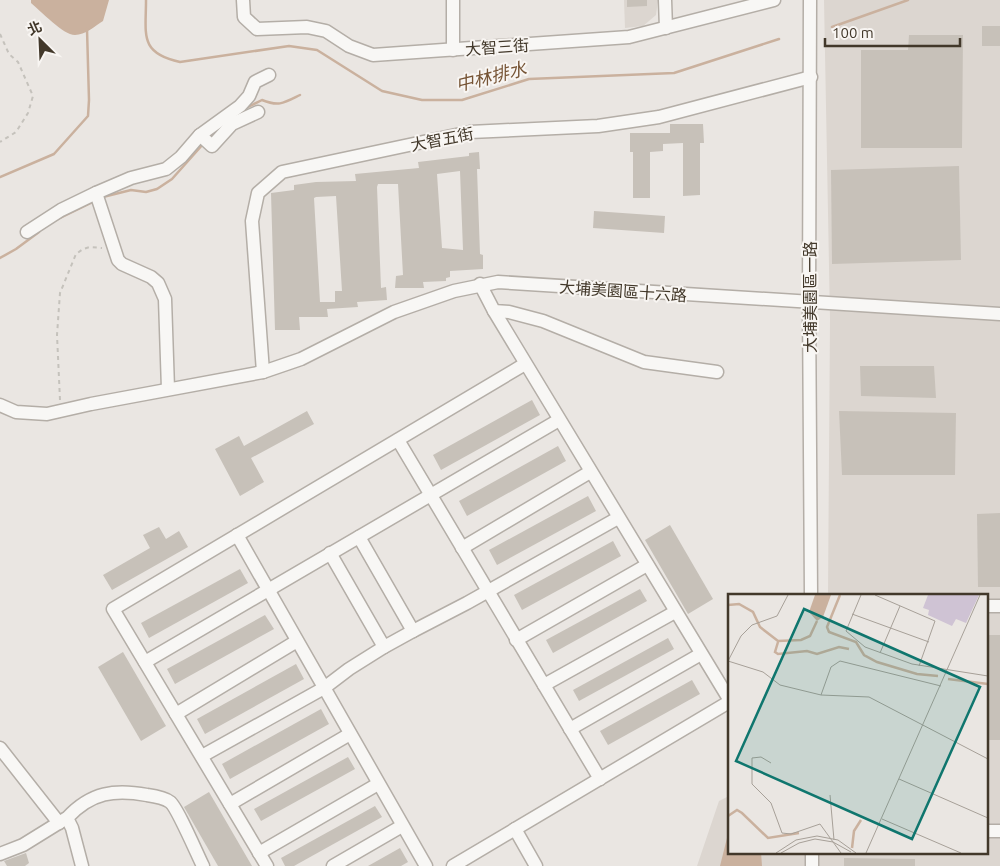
<svg xmlns="http://www.w3.org/2000/svg" width="1000" height="866" viewBox="0 0 1000 866" font-family="Ubuntu,'Noto Sans TC',sans-serif">
  <rect width="100%" height="100%" fill="#eae6e2"/>
  <g fill="#dcd6d0">
    <polygon points="624,0 658,0 656,15 643,26 625,28"/>
    <polygon points="824,0 1000,0 1000,866 697,866 719,801 729,796 729,852 986,852 986,595 828,595 830,319"/>
  </g>
  <g fill="#cab19e">
    <path d="M31,0H109L103,21C95,26 85,35 75,35C63,35 41,11 31,3Z"/>
    <polygon points="729,830 729,852 761,852 762,866 720,866"/>
  </g>
  <g fill="none" stroke-linecap="round" stroke-linejoin="round">
    <g stroke="#cab19e" stroke-width="2.5">
      <path d="M146,0C146,35 139,53 180,62L289,46L317,50L382,91L422,100H462L529,79L674,73L779,39"/>
      <polyline points="832,27 908,0"/>
      <path d="M246,108L262,100C279,107 284,103 300,95"/>
      <polyline points="209,137 219,130"/>
      <polyline points="0,177 54,154 88,116 89,100 87,29"/>
      <polyline points="103,197 131,190 146,192 157,189 172,179 204,143"/>
      <polyline points="58,219 95,201"/>
      <polyline points="0,258 16,249 39,232"/>
    </g>
  </g>
  <g fill="#c7c1b9" fill-rule="evenodd">
    <polygon points="627,0 647,0 647,6 627,7"/>
    <rect x="982" y="26" width="18" height="20"/>
    <polygon points="909,35 963,35 962,148 861,148 861,50 908,50"/>
    <polygon points="670,124 703,124 704,143 700,143 700,195 683,196 683,143 663,144 663,151 650,152 650,198 633,198 633,152 630,152 630,133 670,133"/>
    <path d="M479,152L480,169H477L480,254L483,255V269L450,271V277L446,278V281L423,282L424,288H395L396,276L403,275L398,184H378L377,187L381,288L386,287L387,300L357,302L358,307L327,309L328,317H299L300,330H275L271,193L294,190V185L316,182L356,181L355,174L419,168L418,162L469,156V153ZM460,171L463,250L442,248L437,174ZM336,196L342,291H335V302H320L314,198L316,197Z"/>
    <polygon points="959,166 961,260 832,264 831,170"/>
    <polygon points="594,211 665,216 664,233 593,228"/>
    <polygon points="860,366 934,366 936,398 861,396"/>
    <polygon points="532,400 540,415 441,470 433,455"/>
    <polygon points="307,411 314,424 251,458 264,482 240,496 215,449 239,436 244,446"/>
    <polygon points="839,411 956,413 955,475 842,475"/>
    <polygon points="558,446 566,461 467,516 459,501"/>
    <polygon points="588,496 596,511 497,565 489,550"/>
    <polygon points="1000,513 1000,587 978,587 977,514"/>
    <polygon points="670,525 713,599 688,614 645,540"/>
    <polygon points="159,527 166,539 179,531 188,547 112,590 103,575 150,548 143,535"/>
    <polygon points="613,541 621,556 522,610 514,595"/>
    <polygon points="240,569 248,583 149,638 141,623"/>
    <polygon points="640,589 647,601 553,653 546,640"/>
    <polygon points="265,615 274,629 175,684 167,669"/>
    <rect x="986" y="635" width="14" height="105"/>
    <polygon points="668,638 674,649 579,701 573,690"/>
    <polygon points="123,652 166,726 141,741 98,667"/>
    <polygon points="296,664 304,679 205,734 197,719"/>
    <polygon points="692,680 700,694 608,745 600,731"/>
    <polygon points="321,709 329,724 230,779 222,764"/>
    <polygon points="348,757 355,769 261,821 254,809"/>
    <polygon points="209,792 252,866 218,866 184,807"/>
    <polygon points="375,806 382,817 294,866 285,866 281,858"/>
    <polygon points="400,848 408,862 401,866 368,866"/>
    <polygon points="26,853 29,863 25,866 7,866 4,861"/>
    <polygon points="844,858 915,859 915,866 844,866"/>
  </g>
  <g fill="none" stroke-linecap="round" stroke-linejoin="round">
    <g stroke="#b4aea7" stroke-width="15">
      <g id="minor">
        <polyline points="243,0 244,17 257,29 307,27 326,31 349,46 373,55 629,37 774,0"/>
        <polyline points="453,0 453,50"/>
        <polyline points="665,0 666,28"/>
        <polyline points="810,0 809,303 811,595"/>
        <polyline points="200,135 212,146 232,124 258,112"/>
        <polyline points="96,193 118,260 122,264 151,277 158,283 165,299 168,389"/>
        <polyline points="27,232 61,210 96,193 131,178 166,169 181,157 200,135 240,106 249,96 255,82 269,75"/>
        <polyline points="480,284 494,311 509,312 543,321 644,362 717,372"/>
        <polyline points="494,311 729,699"/>
        <polyline points="263,372 252,221 258,193 282,172 470,132 598,126 659,117 811,77"/>
        <polyline points="0,405 16,412 47,414 91,404 263,372 301,359 394,312 454,291 498,282 1000,314"/>
        <polyline points="398,440 600,779"/>
        <polyline points="237,535 426,866"/>
        <polyline points="462,548 590,472"/>
        <polyline points="330,553 384,647 413,631 359,537"/>
        <polyline points="986,606 1000,606"/>
        <polyline points="413,631 467,603 618,518"/>
        <polyline points="516,640 647,565"/>
        <polyline points="145,662 559,420"/>
        <polyline points="544,685 675,612"/>
        <polyline points="176,714 297,641"/>
        <polyline points="570,729 701,654"/>
        <polyline points="0,748 59,823"/>
        <polyline points="202,756 324,688 349,669 384,647"/>
        <polyline points="230,804 350,734"/>
        <polyline points="515,829 536,866"/>
        <polyline points="986,831 1000,831"/>
        <polyline points="259,853 378,784"/>
        <polyline points="0,854 23,845 65,819"/>
        <path d="M82,866L72,828L67,818C91,792 115,789 147,795C154,796 165,798 170,802C177,807 197,854 203,866"/>
        <polyline points="267,866 113,609 525,364"/>
        <polyline points="333,866 402,826"/>
        <polyline points="453,866 729,702"/>
        <polyline points="812,866 812,852"/>
      </g>
    </g>
    <g stroke="#c5c2bc" stroke-width="2" stroke-dasharray="4 4" stroke-linecap="butt">
      <polyline points="0,34 9,54 18,62 33,96 28,113 16,132 0,142"/>
      <polyline points="60,400 57,335 60,293 76,254 83,249 90,247 102,248"/>
    </g>
    <use href="#minor" stroke="#f8f7f5" stroke-width="12"/>
  </g>
  <g text-anchor="middle" stroke-width="4" stroke-linejoin="round" paint-order="stroke">
    <g font-size="16" fill="#42382a" stroke="#f8f5f2">
      <text transform="translate(497 47) rotate(-4)" y="6">大智三街</text>
      <text transform="translate(442 139) rotate(-11)" y="6">大智五街</text>
      <text transform="translate(623 291) rotate(4)" y="6">大埔美園區十六路</text>
      <text transform="translate(810 297) rotate(-90)" y="6">大埔美園區一路</text>
    </g>
    <g font-size="18" font-style="italic" fill="#765435" stroke="#f8f5f2">
      <text transform="translate(491 77) rotate(-14)" y="6">中林排水</text>
    </g>
  </g>
  <g transform="translate(728 594)">
    <rect width="260" height="260" fill="#eae6e2"/>
    <path d="M200,1H251L238,29L228,25L224,32L200,21L201,16L195,14Z" fill="#cfc3d4"/>
    <path d="M87,1H103L95,23L89,27L81,18Z" fill="#cab19e"/>
    <path fill="none" stroke="#cab19e" stroke-width="2.5" d="M112,1L99,33L101,38L128,48L136,61L149,68L189,80L210,82M0,11L11,10L25,18L32,33L50,47L73,46L82,42L89,27M50,48L47,58L50,60L79,57L89,60L111,53L121,55M220,85L260,90M0,222L9,216L14,219L40,244L71,239M124,254L126,237L133,226"/>
    <path fill="none" stroke="#a7a098" stroke-width="1" d="M133,1L118,37L137,53L184,70L260,82M147,1L207,27L191,72M124,20L201,48M152,59L172,12M0,67L35,78L52,91L93,101L141,103L260,165M0,67L13,42L24,31L49,22L60,1M93,101L103,73L112,67L213,92M43,169L33,163L24,164V190L43,209L54,239L63,240L92,230L113,259M171,185L260,224M102,201L106,246M154,225L233,259M48,259L68,246L89,242L110,246L128,259M53,259L71,249L87,245L105,248L123,258M138,259L252,1"/>
    <path fill="#0f766e" fill-opacity="0.15" stroke="#0f766e" stroke-width="2.5" d="M76,15L252,93L184,245L8,167Z"/>
    <rect width="260" height="260" fill="none" stroke="#42382a" stroke-width="2.5"/>
  </g>
  <g transform="translate(40 40) rotate(336)" stroke="#f8f5f2" stroke-width="4" paint-order="stroke">
  <path d="M0-4L9 19L0 12L-9 19Z" fill="#42382a"/>
  <text y="-8" font-size="14" font-weight="bold" text-anchor="middle" fill="#42382a">北</text>
  </g>
  <path d="M825 38v8h135v-8" fill="none" stroke="#42382a" stroke-width="2.5"/>
  <text x="832" y="38" font-size="15" fill="#42382a" stroke="#f8f5f2" stroke-width="4" paint-order="stroke">100 m</text>
</svg>
